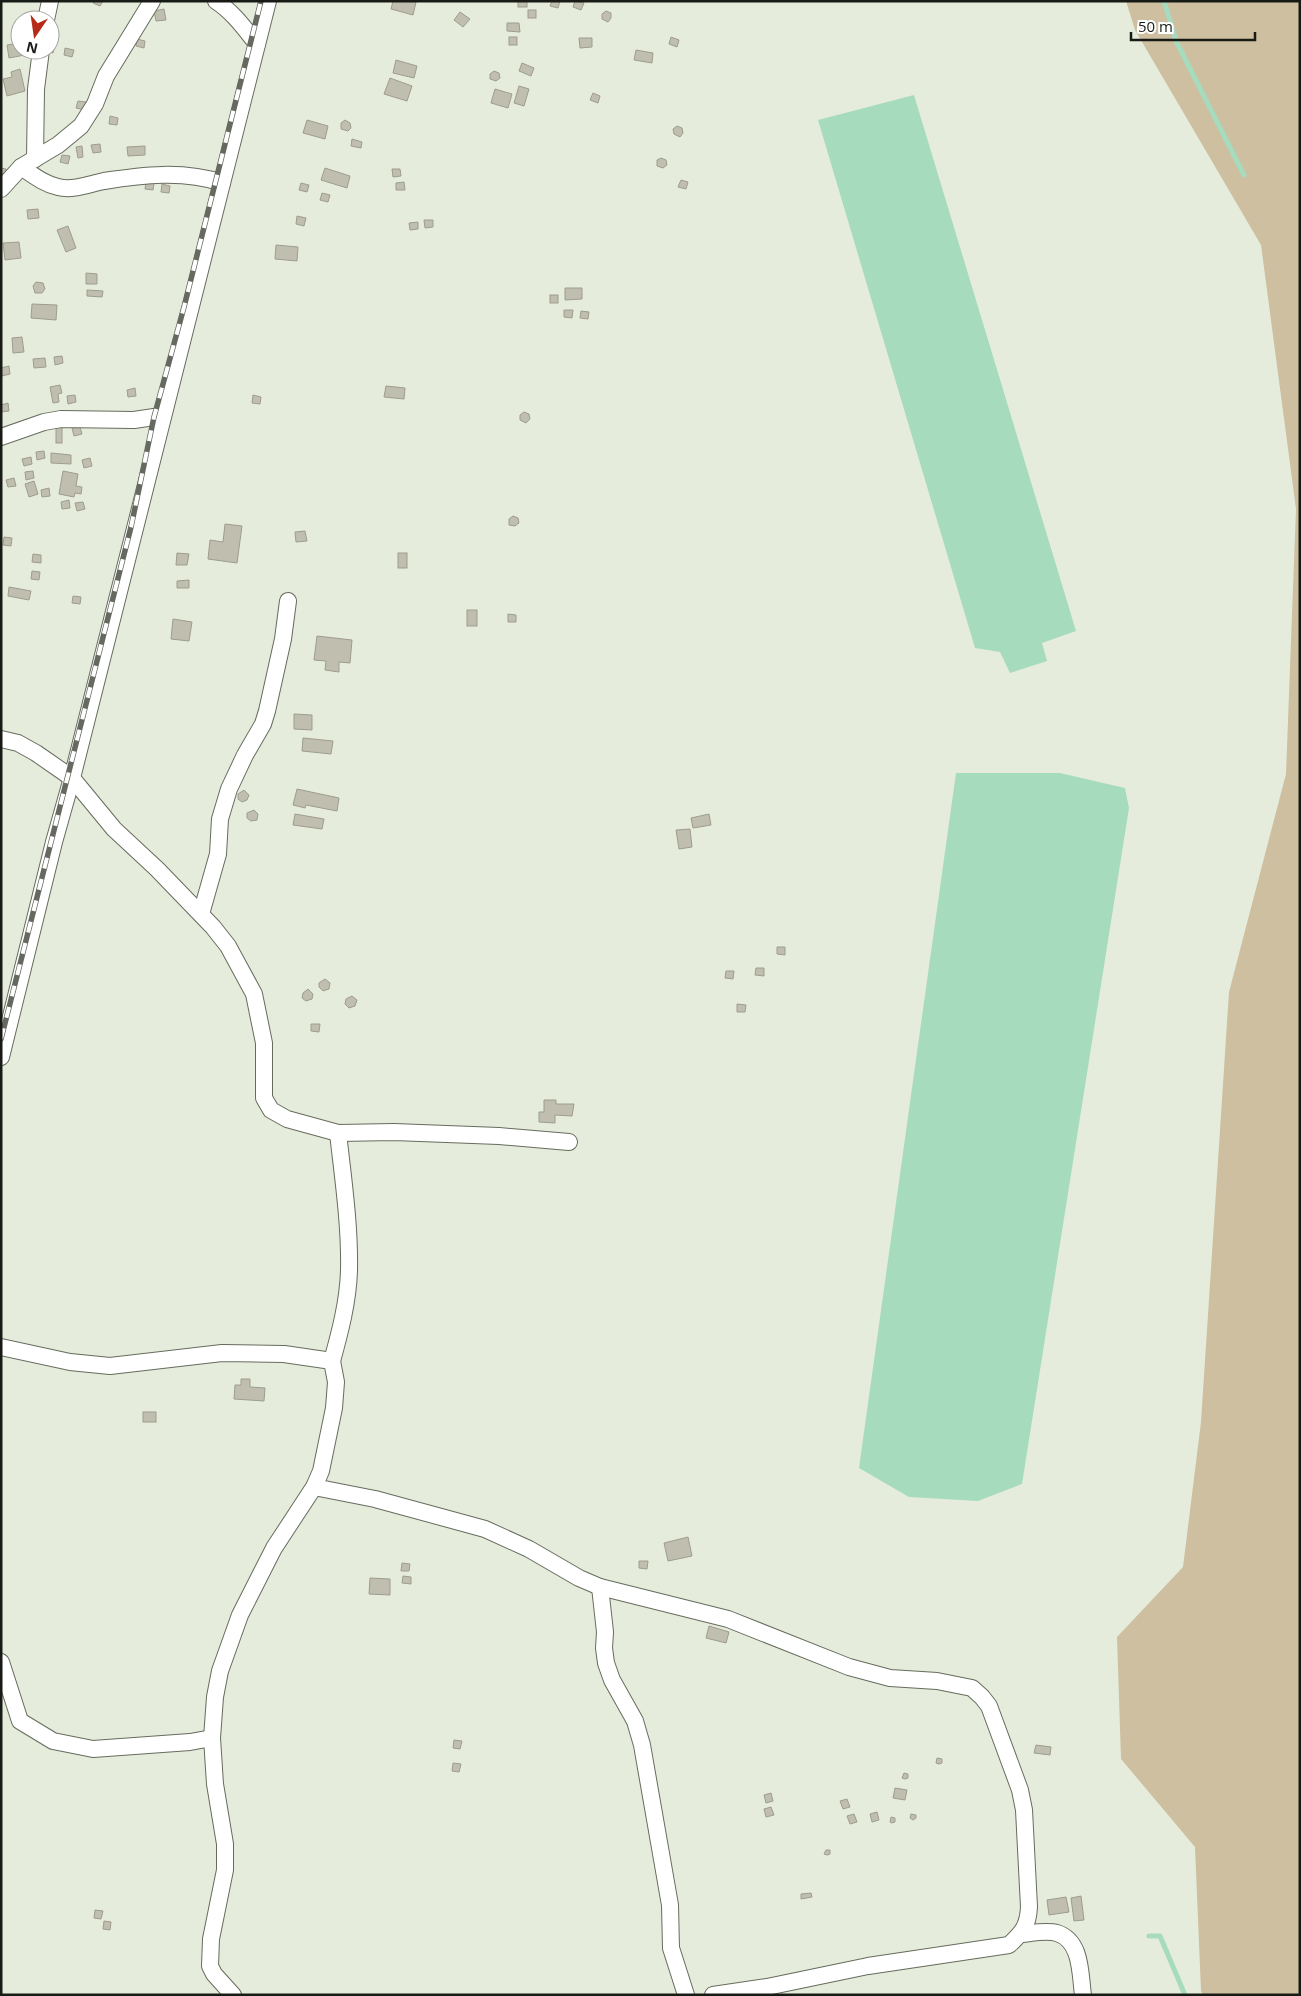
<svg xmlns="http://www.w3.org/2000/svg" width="1301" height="1996" viewBox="0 0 1301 1996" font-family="'Open Sans',sans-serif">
  <rect width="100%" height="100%" fill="#e6ecdc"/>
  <polygon fill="#cdbfa0" points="1126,1 1300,1 1300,1995 1203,1995 1201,1991 1195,1847 1121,1759 1117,1637 1183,1567 1201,1422 1229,992 1286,774 1296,509 1261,245 1135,30"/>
  <g fill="#a7dbbe">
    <polygon points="914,95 1076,631 1042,643 1047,661 1010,673 1000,652 975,648 818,120"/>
    <polygon points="956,773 1060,773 1125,788 1129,808 1022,1484 978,1501 909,1497 859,1468"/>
  </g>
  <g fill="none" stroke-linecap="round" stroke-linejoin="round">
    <g stroke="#a7dbbe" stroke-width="5">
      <polyline points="1164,1 1176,41 1244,175"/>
      <polyline points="1149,1936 1160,1936 1185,1995"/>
    </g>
  </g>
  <g fill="#c0bfaf" stroke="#9e9d8d">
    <polygon points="94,1 103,1 100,6 93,3"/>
    <polygon points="393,1 416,2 413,15 391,9"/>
    <rect x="518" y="1" width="9" height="6"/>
    <polygon points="552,1 560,1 558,8 550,6"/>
    <polygon points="575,1 584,3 581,10 573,7"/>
    <polygon points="164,9 166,20 156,21 154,11"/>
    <rect x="528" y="10" width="8" height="8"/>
    <polygon points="606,11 611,13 611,18 608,22 602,19 602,14"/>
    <polygon points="460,12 470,19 463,27 454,20"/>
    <polygon points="507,23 519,23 520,32 507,31"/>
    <rect x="509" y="37" width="8" height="8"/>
    <polygon points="671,37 679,40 677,47 669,44"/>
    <polygon points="579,38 592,38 592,47 580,48"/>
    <polygon points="137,39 145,41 144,48 136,46"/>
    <polygon points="20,43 20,50 29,50 30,54 9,58 7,45"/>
    <polygon points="50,45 55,46 53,53 45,51 50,50"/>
    <polygon points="65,48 74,50 72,57 64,55"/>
    <polygon points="636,50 653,53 652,63 634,60"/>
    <polygon points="396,60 417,66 414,78 393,73"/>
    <polygon points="522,63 534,68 531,76 519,71"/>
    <polygon points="20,69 25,91 7,96 3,79 12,77 11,72"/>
    <polygon points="494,71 499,73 500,78 496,81 490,79 490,74"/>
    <polygon points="390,78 412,86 407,101 384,94"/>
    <polygon points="519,86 529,89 524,106 514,103"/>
    <polygon points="495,89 512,94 508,108 491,103"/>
    <polygon points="593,93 600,96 598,103 590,100"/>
    <polygon points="78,101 86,102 85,110 76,108"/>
    <polygon points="110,116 118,118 117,125 109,124"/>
    <polygon points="307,120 328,126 325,139 303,133"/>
    <polygon points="345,120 350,123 351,128 348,131 341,129 341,123"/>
    <polygon points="677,126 682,128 683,133 680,137 674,134 673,129"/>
    <polygon points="352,139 362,142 361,148 351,146"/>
    <polygon points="100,144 101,152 93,153 91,145"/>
    <polygon points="82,146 83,157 78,158 76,147"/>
    <polygon points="145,146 145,155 128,156 127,147"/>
    <polygon points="62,155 70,156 68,164 60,162"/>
    <polygon points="661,158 666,160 667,165 663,168 657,166 657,160"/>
    <polygon points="1,168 6,169 7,175 1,179"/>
    <polygon points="325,168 350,176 347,188 321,180"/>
    <polygon points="392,169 400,169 401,176 393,177"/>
    <polygon points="681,180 688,182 686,189 678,187"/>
    <polygon points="146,182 154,183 153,190 145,189"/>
    <polygon points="404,182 405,190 396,190 396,183"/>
    <polygon points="301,183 309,185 307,192 299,190"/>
    <polygon points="162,184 170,186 169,193 161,192"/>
    <polygon points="322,193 330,195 328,202 320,200"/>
    <polygon points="38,209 39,218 28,219 27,210"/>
    <polygon points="297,216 306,218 304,226 296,224"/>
    <polygon points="424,220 433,220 433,227 425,228"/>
    <polygon points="418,222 418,229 410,230 409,223"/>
    <polygon points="68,226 76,248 66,252 57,230"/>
    <polygon points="19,242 21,258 5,260 3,243"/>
    <polygon points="276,245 298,247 297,261 275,259"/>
    <polygon points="86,273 97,274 97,284 86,284"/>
    <polygon points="36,282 43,283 45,289 42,293 35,293 33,286"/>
    <polygon points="565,288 582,288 582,299 565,300"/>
    <polygon points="87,290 103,291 102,297 87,296"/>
    <rect x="550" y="295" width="8" height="8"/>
    <polygon points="32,304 57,305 56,320 31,318"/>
    <polygon points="564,310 573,310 572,318 564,317"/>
    <polygon points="581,311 589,312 588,319 580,318"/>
    <polygon points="22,337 24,352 13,353 12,338"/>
    <polygon points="62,356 63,363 55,365 54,357"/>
    <polygon points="45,358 46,367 34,368 33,359"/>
    <polygon points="9,366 10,374 2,376 1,368"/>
    <polygon points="60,385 62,393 58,394 59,402 53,403 50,387"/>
    <polygon points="386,386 405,388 404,399 384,397"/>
    <polygon points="135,388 136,396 128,397 127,390"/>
    <polygon points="75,395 76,402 68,404 67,396"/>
    <polygon points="253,395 261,397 260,404 252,403"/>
    <polygon points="8,403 9,411 1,412 1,405"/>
    <polygon points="524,412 529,414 530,419 526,423 520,420 520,415"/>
    <rect x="56" y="427" width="6" height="16"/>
    <polygon points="80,427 82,434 74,436 72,428"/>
    <polygon points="44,451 45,458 37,460 36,452"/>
    <polygon points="51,453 71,455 71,464 51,463"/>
    <polygon points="31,457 32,464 24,466 22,459"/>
    <polygon points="90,458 92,466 84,468 82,460"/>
    <polygon points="33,471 34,478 26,480 25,472"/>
    <polygon points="63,471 78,474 76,486 82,487 81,494 75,493 74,497 59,494"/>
    <polygon points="14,478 16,486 8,487 6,480"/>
    <polygon points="34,481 38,494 29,497 25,484"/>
    <polygon points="49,488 50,496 42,497 41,490"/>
    <polygon points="69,500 70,508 62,509 61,502"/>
    <polygon points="83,502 85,509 77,511 75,503"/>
    <polygon points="513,516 518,518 519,523 515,526 509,525 509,519"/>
    <polygon points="225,524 242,526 237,563 208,559 210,540 223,542"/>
    <polygon points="305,531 307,541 296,542 295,532"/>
    <polygon points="4,537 12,538 11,546 3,545"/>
    <polygon points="177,553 189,554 187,565 176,565"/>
    <rect x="398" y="553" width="9" height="15"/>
    <polygon points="33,554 41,555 41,563 32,562"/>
    <polygon points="32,571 40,572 39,580 31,579"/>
    <polygon points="189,580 189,588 177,588 177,581"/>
    <polygon points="9,587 31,591 29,600 8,596"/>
    <polygon points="73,596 81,597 80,604 72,603"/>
    <rect x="467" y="610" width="10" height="16"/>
    <polygon points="508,614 516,615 516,622 508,622"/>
    <polygon points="173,619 192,622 189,641 171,639"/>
    <polygon points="317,636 352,640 350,663 339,662 339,672 325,670 326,661 314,660"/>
    <polygon points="294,714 312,715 312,730 294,729"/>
    <polygon points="303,738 333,741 331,754 302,751"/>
    <polygon points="297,789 339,798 337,811 306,805 305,808 293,805"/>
    <polygon points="244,790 249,795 247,800 242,802 238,799 238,794"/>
    <polygon points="254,810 258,814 257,820 251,821 247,818 247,813"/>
    <polygon points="295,814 324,819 322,829 293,825"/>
    <polygon points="709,814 711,825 693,828 691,818"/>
    <polygon points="690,829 692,847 679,849 676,830"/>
    <polygon points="777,947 785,947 785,955 777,954"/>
    <polygon points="756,968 764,968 764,976 755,975"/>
    <polygon points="726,971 734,971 733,979 725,978"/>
    <polygon points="325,979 330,983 329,989 323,991 319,987 319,983"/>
    <polygon points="308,989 313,994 312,999 306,1001 302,998 303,993"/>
    <polygon points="352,996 357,1000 355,1006 349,1008 345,1004 346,999"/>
    <polygon points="737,1004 746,1005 745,1012 737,1012"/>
    <polygon points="311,1024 320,1024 319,1032 311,1031"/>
    <polygon points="544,1100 556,1100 556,1104 574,1104 572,1116 555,1115 555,1123 539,1122 539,1112 544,1112"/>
    <polygon points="241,1379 250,1379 250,1387 265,1388 264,1401 234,1399 235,1385 241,1385"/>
    <rect x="143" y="1412" width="13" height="10"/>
    <polygon points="688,1537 692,1556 668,1561 664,1543"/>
    <polygon points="639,1561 648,1561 647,1569 639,1568"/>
    <polygon points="402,1563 410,1564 409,1571 401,1571"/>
    <polygon points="403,1576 411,1577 411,1584 402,1583"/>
    <polygon points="370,1578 390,1579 390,1595 369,1594"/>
    <polygon points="709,1626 729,1632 726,1643 706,1638"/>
    <polygon points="454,1740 462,1741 460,1749 453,1748"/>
    <polygon points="1036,1745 1051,1747 1050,1755 1034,1753"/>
    <polygon points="937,1758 942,1759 942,1763 939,1764 936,1763"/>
    <polygon points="453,1763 461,1764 459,1772 452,1771"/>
    <polygon points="904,1773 908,1774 908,1778 905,1779 902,1778"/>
    <polygon points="895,1788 907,1790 905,1800 893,1798"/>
    <polygon points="771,1793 773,1801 766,1803 764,1795"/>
    <polygon points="847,1799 850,1807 843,1809 840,1801"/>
    <polygon points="771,1807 774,1815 766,1817 764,1809"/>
    <polygon points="877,1812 879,1820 872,1822 870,1814"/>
    <polygon points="854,1814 857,1822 850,1824 847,1816"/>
    <polygon points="911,1814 916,1815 916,1818 913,1820 910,1818"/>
    <polygon points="891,1817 895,1818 895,1822 892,1823 890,1822"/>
    <polygon points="826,1850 830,1850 830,1854 827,1855 824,1854"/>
    <polygon points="811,1893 812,1897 801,1899 801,1894"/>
    <polygon points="1081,1896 1084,1920 1074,1921 1071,1898"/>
    <polygon points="1066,1897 1069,1912 1049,1915 1047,1900"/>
    <polygon points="95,1910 103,1911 101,1919 94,1918"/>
    <polygon points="104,1921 111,1922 110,1930 103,1929"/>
  </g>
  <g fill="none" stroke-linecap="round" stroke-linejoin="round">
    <g stroke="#666c5d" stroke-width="18">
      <g id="minor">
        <path d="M216,1C233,12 245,29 257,44"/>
        <polyline points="46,20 50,1"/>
        <polyline points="35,159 36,89 41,50"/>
        <path d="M21,167C33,175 44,184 58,187C73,191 89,184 104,181C142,175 184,170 222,183"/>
        <polyline points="1,189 21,167 58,145 81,126 95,104 106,76 152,1"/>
        <polyline points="1,437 44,422 61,419 134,420 154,417 161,420"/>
        <polyline points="1,739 18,743 36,753 72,778 114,829 157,869 213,927 228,946 254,994 264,1043 264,1098 271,1110 287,1119 338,1133 394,1132 499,1136 569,1142"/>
        <polyline points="201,914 218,854 220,819 229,789 245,755 263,724 267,711 283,639 288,601"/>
        <polyline points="1,1057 54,842 72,778 268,1"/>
        <polyline points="1,1347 70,1362 110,1366 222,1353 284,1354 332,1361 336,1382 334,1408 321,1471 314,1487 274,1548 240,1615 220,1671 215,1697 212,1738 215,1784 225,1844 225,1870 211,1939 210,1966 214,1974 233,1995"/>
        <path d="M332,1361C340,1332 348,1302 349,1271C350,1225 343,1178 338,1133"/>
        <path d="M314,1487L375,1499L485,1529L529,1549L579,1578L600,1587L728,1619L849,1667L890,1678L937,1681L972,1688L982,1697L989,1706L1020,1790L1024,1810L1029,1907C1028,1926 1023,1932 1009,1945L868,1966L767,1987L713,1995"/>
        <polyline points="600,1587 605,1632 604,1648 606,1663 612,1680 635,1721 642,1745 670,1905 671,1948 686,1995"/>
        <polyline points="1,1662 20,1721 53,1741 93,1749 190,1742 212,1738"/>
        <path d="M1022,1934C1032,1933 1047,1930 1057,1933C1082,1941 1080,1974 1083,1995"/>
      </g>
    </g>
    <use href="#minor" stroke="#fff" stroke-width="16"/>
    <g stroke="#65695f" stroke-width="5.5">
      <polyline id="rail" points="1,1039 131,527 154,417 184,307 261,1"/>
    </g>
    <use href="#rail" stroke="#fff" stroke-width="4" stroke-dasharray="11" stroke-linecap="butt"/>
  </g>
  <rect width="1301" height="1996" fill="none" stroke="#181a15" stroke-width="5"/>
  <g transform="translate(35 35) rotate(193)"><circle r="24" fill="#ffffff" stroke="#a3a3a1"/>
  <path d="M0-4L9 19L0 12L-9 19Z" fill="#b72a17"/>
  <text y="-8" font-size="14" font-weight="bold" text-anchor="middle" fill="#181a15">N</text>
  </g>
  <path d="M1131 32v8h124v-8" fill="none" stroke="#181a15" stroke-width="2.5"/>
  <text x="1138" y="32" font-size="15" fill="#181a15" stroke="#ffffff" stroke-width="4" paint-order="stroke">50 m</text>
</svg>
